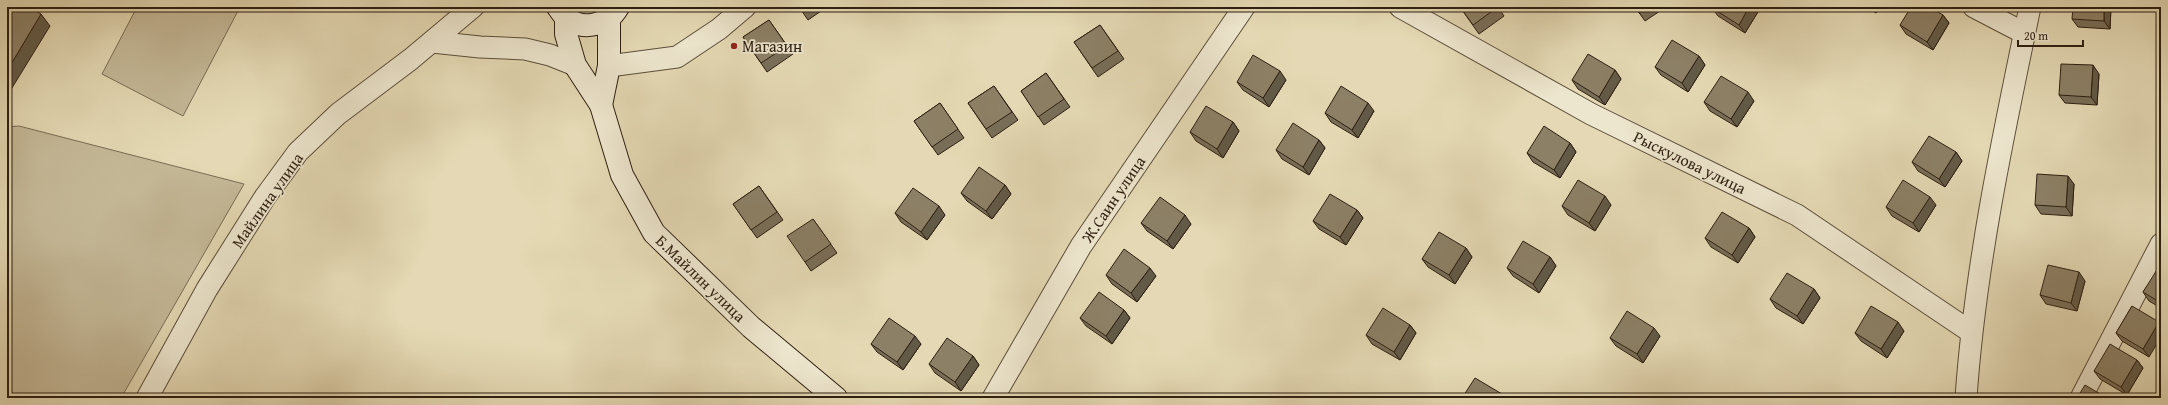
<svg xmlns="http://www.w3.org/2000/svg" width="2168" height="405" viewBox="0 0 2168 405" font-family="'Gentium Book Plus',serif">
  <rect width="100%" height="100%" fill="#e4d9b4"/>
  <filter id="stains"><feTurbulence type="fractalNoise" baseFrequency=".005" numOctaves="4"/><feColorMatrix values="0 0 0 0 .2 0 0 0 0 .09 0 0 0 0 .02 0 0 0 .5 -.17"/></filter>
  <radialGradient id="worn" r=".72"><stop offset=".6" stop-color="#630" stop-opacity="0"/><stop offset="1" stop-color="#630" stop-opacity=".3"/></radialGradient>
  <g fill="#c5b998" stroke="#796c54">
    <polygon points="137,7 240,7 183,116 102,74"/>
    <polygon points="19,126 244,184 121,398 7,398 7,127"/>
  </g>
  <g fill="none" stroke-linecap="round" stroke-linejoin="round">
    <g stroke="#5b4e3a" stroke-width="23">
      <g id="street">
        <polyline points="1400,7 1591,114 1797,215 1971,332"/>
        <polyline points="1974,7 2024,33"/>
        <polyline points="432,42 480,47 525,49 550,55 575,65"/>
        <polyline points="609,66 677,57 719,29 745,7"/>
        <polyline points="147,398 207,289 265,197 298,152 338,114 411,59 473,7"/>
        <polyline points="993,398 1081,246 1244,7"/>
        <path d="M1966,398C1975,267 2003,136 2030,7"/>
        <polyline points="2081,398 2161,244"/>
      </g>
    </g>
    <g stroke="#2d1f11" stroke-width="24">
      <g id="secondary">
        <path d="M558,7C560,10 563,15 566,17C582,32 608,25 618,7"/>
        <polyline points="566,17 566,34 575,65 601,105 622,175 654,233 751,327 836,398"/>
        <polyline points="601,105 609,66 609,19"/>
      </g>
    </g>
    <use href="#street" stroke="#ede6ce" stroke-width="21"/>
    <use href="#secondary" stroke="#ede6ce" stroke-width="22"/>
  </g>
  <g fill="#786e58" stroke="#2d1f11">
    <polygon points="799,7 827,7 808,20"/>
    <polygon points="1460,7 1498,7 1504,16 1479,34"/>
    <polygon points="1635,7 1666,7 1645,21"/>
    <polygon points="1712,7 1761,7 1745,33 1718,16 1712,8"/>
    <polygon points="1867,7 1879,7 1876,13"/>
    <polygon points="2111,7 2110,29 2078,27 2072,19"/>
    <polygon points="1943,15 1949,23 1933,50 1906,34 1900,25"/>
    <polygon points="769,20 793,54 767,72 743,37"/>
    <polygon points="1100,25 1124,59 1098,77 1074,42"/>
    <polygon points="1699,56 1705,65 1688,92 1661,75 1655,67"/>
    <polygon points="1615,70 1621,79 1605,105 1578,89 1572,80"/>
    <polygon points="1046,73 1070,107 1044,125 1021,91"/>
    <polygon points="2099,74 2097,105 2065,103 2059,95"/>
    <polygon points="1286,80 1269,107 1243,90 1237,82"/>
    <polygon points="994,86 1018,120 992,138 968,103"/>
    <polygon points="1754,101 1737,127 1710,111 1704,102"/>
    <polygon points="940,103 964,138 938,155 914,121"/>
    <polygon points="1374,111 1358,138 1331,122 1325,113"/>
    <polygon points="1233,122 1239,131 1223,158 1196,141 1190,132"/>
    <polygon points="1319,140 1325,148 1309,175 1282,159 1276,150"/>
    <polygon points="1570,143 1576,152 1560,178 1533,162 1527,153"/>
    <polygon points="1956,152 1962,161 1945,187 1918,171 1912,162"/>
    <polygon points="2074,184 2072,216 2041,214 2035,205"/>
    <polygon points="1005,185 1011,194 992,219 967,201 961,193"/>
    <polygon points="759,186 783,220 757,238 733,204"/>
    <polygon points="1611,205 1595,231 1568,215 1562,206"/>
    <polygon points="1936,205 1919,232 1892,216 1886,207"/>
    <polygon points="1357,210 1363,218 1346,245 1319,229 1313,221"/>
    <polygon points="895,213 945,215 927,240 901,222"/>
    <polygon points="813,219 837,253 811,271 805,262"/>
    <polygon points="1141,223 1191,224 1173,249 1147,231"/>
    <polygon points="1749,228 1755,237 1738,263 1711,247 1705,238"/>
    <polygon points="1466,248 1472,257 1455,284 1428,267 1422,259"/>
    <polygon points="1550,257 1556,266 1539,293 1513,276 1507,268"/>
    <polygon points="2161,266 2161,308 2149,301 2143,292"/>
    <polygon points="1106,275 1156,276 1137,302 1112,284"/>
    <polygon points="2085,281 2077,311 2046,304 2040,295"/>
    <polygon points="1814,289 1820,298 1803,324 1776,308 1770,299"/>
    <polygon points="2132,306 2149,357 2122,341 2116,333"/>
    <polygon points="1124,310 1130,318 1112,344 1086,326 1080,318"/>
    <polygon points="1410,325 1416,333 1400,360 1372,344 1366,335"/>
    <polygon points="1904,331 1887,358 1861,341 1855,333"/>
    <polygon points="1660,336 1643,363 1616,346 1610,338"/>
    <polygon points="871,344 921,344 903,370 877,352"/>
    <polygon points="973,356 979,365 961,391 935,373 929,364"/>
    <polygon points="2137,360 2143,368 2127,395 2100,379 2094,371"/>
  </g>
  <g fill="#625a47" stroke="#2d1f11">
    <polygon points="1749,7 1761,7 1745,33 1739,25"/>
    <polygon points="1872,7 1879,7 1876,13"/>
    <polygon points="2104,7 2111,7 2110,29 2104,21"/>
    <polygon points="41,14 50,26 7,96 7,71"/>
    <polygon points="1943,15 1949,23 1933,50 1927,42"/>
    <polygon points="1699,56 1705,65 1688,92 1682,83"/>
    <polygon points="2093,65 2099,74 2097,105 2091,97"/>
    <polygon points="1615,70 1621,79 1605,105 1599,97"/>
    <polygon points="1280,71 1286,80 1269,107 1263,98"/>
    <polygon points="1748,92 1754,101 1737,127 1731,119"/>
    <polygon points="1368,103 1374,111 1358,138 1352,130"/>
    <polygon points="1233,122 1239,131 1223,158 1217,149"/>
    <polygon points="1319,140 1325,148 1309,175 1303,167"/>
    <polygon points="1570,143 1576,152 1560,178 1554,170"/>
    <polygon points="1956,152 1962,161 1945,187 1939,179"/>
    <polygon points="2068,176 2074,184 2072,216 2066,207"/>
    <polygon points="1005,185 1011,194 992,219 986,211"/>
    <polygon points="1605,196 1611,205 1595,231 1589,223"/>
    <polygon points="1930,197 1936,205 1919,232 1913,223"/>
    <polygon points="939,206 945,215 927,240 921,232"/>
    <polygon points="1357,210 1363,218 1346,245 1340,237"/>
    <polygon points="1185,215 1191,224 1173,249 1167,241"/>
    <polygon points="1749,228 1755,237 1738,263 1732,255"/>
    <polygon points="1466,248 1472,257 1455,284 1449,275"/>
    <polygon points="1550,257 1556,266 1539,293 1533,284"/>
    <polygon points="1150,268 1156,276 1137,302 1131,293"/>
    <polygon points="2079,272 2085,281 2077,311 2071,303"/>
    <polygon points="1814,289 1820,298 1803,324 1797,316"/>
    <polygon points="1124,310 1130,318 1112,344 1106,336"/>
    <polygon points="1898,322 1904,331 1887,358 1881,349"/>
    <polygon points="2159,322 2161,324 2161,337 2149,357 2143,349"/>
    <polygon points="1410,325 1416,333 1400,360 1394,352"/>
    <polygon points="1654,328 1660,336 1643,363 1637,354"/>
    <polygon points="915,336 921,344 903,370 897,362"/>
    <polygon points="973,356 979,365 961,391 955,382"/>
    <polygon points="2137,360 2143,368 2127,395 2121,387"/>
    <polygon points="1502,394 1504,398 1499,398"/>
  </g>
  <g fill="#8c8066" stroke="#2d1f11">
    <polygon points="7,7 29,7 41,14 7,71"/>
    <polygon points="799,7 808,7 802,11"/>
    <polygon points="1460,7 1498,7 1473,25"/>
    <polygon points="1635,7 1647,7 1639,13"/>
    <polygon points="1712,7 1749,7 1739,25 1712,8"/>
    <polygon points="1911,7 1930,7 1943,15 1927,42 1900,25"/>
    <polygon points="2073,7 2104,7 2104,21 2072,19"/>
    <polygon points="769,20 787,46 761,63 743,37"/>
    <polygon points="1100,25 1118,51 1092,68 1074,42"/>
    <polygon points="1672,40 1699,56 1682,83 1655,67"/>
    <polygon points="1588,54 1615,70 1599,97 1572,80"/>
    <polygon points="1253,55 1280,71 1263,98 1237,82"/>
    <polygon points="2061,64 2093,65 2091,97 2059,95"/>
    <polygon points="1046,73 1064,99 1038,117 1021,91"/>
    <polygon points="1721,76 1748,92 1731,119 1704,102"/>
    <polygon points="994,86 1012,112 986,129 968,103"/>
    <polygon points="1341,86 1368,103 1352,130 1325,113"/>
    <polygon points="940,103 958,129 932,147 914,121"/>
    <polygon points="1206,106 1233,122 1217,149 1190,132"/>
    <polygon points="1293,123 1319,140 1303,167 1276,150"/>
    <polygon points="1544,126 1570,143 1554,170 1527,153"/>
    <polygon points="1929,136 1956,152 1939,179 1912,162"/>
    <polygon points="979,167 1005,185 986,211 961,193"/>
    <polygon points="2037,174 2068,176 2066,207 2035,205"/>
    <polygon points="1578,180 1605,196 1589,223 1562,206"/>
    <polygon points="1903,180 1930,197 1913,223 1886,207"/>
    <polygon points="759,186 777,212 751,230 733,204"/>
    <polygon points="913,188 939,206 921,232 895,213"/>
    <polygon points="1330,194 1357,210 1340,237 1313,221"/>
    <polygon points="1160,197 1185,215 1167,241 1141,223"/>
    <polygon points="1722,212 1749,228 1732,255 1705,238"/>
    <polygon points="813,219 831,244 805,262 787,236"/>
    <polygon points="1439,232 1466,248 1449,275 1422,259"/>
    <polygon points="1523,241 1550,257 1533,284 1507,268"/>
    <polygon points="1124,249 1150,268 1131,293 1106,275"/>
    <polygon points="2048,265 2079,272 2071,303 2040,295"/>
    <polygon points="2160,265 2161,266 2161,303 2143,292"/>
    <polygon points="1787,273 1814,289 1797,316 1770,299"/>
    <polygon points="1099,292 1124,310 1106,336 1080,318"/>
    <polygon points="1871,306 1898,322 1881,349 1855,333"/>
    <polygon points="2132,306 2159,322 2143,349 2116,333"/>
    <polygon points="1383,308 1410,325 1394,352 1366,335"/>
    <polygon points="1627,311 1654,328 1637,354 1610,338"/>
    <polygon points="889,318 915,336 897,362 871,344"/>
    <polygon points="947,338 973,356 955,382 929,364"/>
    <polygon points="2110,344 2137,360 2121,387 2094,371"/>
    <polygon points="1475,378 1502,394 1499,398 1462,398"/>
    <polygon points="2085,385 2107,398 2077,398"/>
    <polygon points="1853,394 1860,398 1850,398"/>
  </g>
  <circle fill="#8f2418" stroke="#ede6ce" stroke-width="1.5" cx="734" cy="46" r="4"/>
  <g text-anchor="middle" stroke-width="3.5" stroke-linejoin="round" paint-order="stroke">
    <g font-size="16" fill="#2d1f11" stroke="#ede6ce" text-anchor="start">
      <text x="742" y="52">Магазин</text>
    </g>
    <g font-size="16" fill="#2d1f11" stroke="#ede6ce">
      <text transform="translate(1690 162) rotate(26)" y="6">Рыскулова улица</text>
      <text transform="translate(1113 199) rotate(-56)" y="6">Ж.Саин улица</text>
      <text transform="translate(267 200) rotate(-55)" y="6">Майлина улица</text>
      <text transform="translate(701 278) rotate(44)" y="6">Б.Майлин улица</text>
    </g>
  </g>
  <rect width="2168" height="405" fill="none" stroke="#e4d9b4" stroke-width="24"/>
  <rect x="8" y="8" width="2152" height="389" fill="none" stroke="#2d1f11" stroke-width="2"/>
  <rect x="12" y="12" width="2144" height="381" fill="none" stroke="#2d1f11"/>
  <path d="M2018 40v6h65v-6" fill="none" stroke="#2d1f11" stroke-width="2"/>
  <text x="2024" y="40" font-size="12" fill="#2d1f11" stroke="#ede6ce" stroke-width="3" paint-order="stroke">20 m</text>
  <rect width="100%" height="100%" filter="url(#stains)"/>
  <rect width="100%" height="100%" fill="url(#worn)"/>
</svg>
